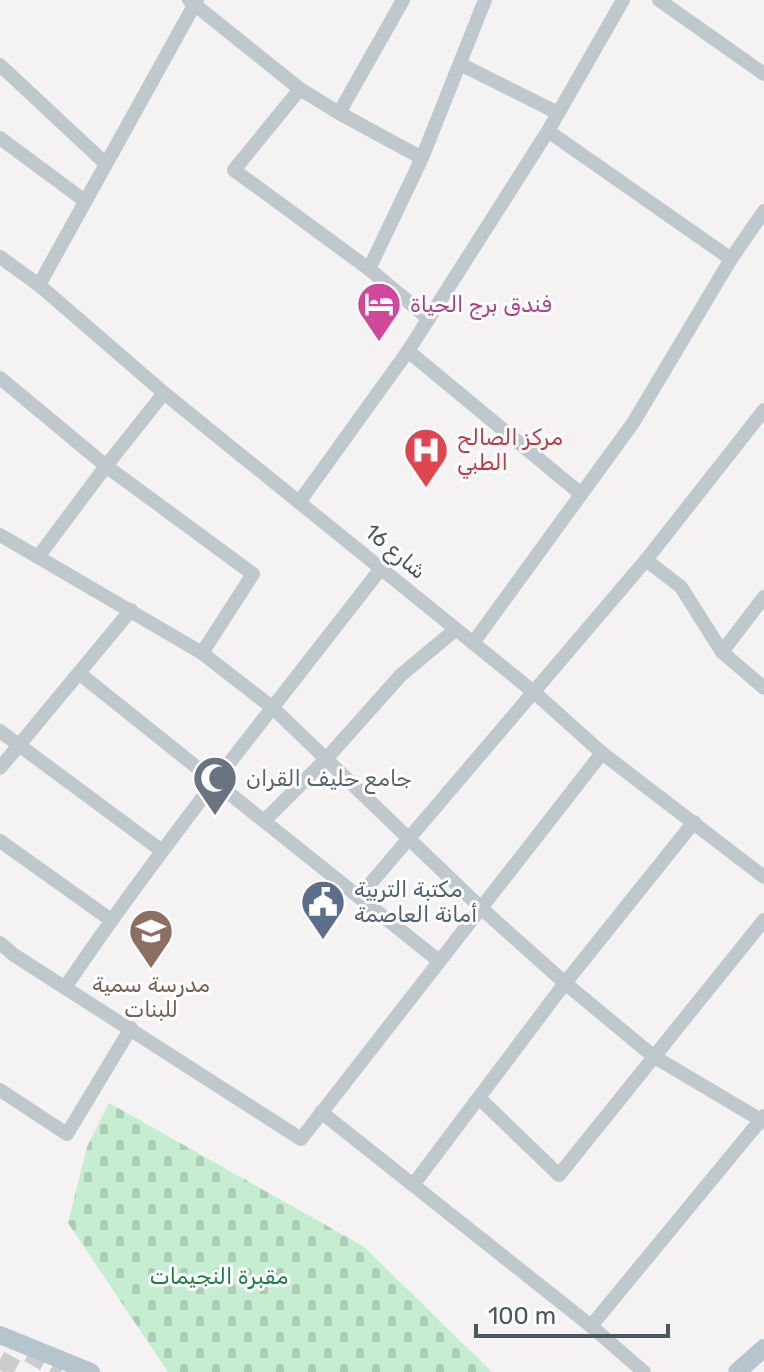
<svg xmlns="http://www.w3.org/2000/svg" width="764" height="1372" viewBox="0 0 764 1372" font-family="Rubik,'Noto Naskh Arabic',sans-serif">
  <defs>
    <pattern id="cemetery-stones" width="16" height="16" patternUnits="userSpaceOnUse" patternTransform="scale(2)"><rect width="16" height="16" fill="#c5edd0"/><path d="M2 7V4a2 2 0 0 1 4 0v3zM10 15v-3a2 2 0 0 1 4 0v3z" fill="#abcdb5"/></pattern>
  </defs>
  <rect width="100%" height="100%" fill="#f4f2f3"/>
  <polygon fill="url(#cemetery-stones)" points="109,1103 363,1246 492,1372 168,1372 68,1223 87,1147"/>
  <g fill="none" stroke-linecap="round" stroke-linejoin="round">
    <g stroke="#caccce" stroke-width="18" stroke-dasharray="18 9" stroke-linecap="butt">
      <polyline points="29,1353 61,1372"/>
      <polyline points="0,1360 22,1372"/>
    </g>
    <g stroke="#bfc8cd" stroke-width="14">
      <polyline points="189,0 300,89 339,113 422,158"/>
      <polyline points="659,0 764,74"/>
      <polyline points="460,64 558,113"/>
      <polyline points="0,65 106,164"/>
      <polyline points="300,89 234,170 369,269 429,319"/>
      <polyline points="339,113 403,0"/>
      <polyline points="548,131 731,259"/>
      <polyline points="0,138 85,201"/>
      <polyline points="0,257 39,285 164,393 535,693 602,753 764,877"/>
      <polyline points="369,269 422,158 485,0"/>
      <polyline points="39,285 197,0"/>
      <polyline points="408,351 581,494"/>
      <polyline points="0,378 106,466 164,393"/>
      <polyline points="300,501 408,351 548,131 623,0"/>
      <polyline points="0,535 38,557 106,466 253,574 202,653"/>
      <polyline points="38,557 202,653 273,708 481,908 565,983 653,1056 764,1122"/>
      <polyline points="646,560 681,587 722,652 764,688"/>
      <polyline points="473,643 633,423 731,259 764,211"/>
      <polyline points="722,652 764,597"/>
      <polyline points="80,674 439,961"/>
      <polyline points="0,731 162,851"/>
      <polyline points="0,768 131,610"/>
      <polyline points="264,821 326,759 401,675 455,630"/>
      <polyline points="0,841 111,920"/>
      <polyline points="359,897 646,560 764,410"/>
      <polyline points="0,943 14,955 301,1139 602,753"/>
      <path d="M66,986C164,841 275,706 382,567"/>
      <polyline points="0,1090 67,1134 131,1028"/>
      <polyline points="479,1098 559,1175 764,920"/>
      <polyline points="321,1112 591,1326 644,1372"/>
      <polyline points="413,1185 565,983 694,822"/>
      <polyline points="591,1326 764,1116"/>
    </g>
    <g stroke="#b4c5ce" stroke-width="18">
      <polyline points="0,1335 91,1372"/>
      <polyline points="737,1372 764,1348"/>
    </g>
  </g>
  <defs>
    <g id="hotel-pin" transform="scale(2.3)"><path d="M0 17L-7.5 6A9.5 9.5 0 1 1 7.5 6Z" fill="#d1479c" stroke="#fff"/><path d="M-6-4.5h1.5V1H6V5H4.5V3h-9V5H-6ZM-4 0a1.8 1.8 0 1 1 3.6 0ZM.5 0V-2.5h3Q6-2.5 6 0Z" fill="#fff"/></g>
    <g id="hospital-pin" transform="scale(2.3)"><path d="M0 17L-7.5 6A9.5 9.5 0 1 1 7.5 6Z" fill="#e0444e" stroke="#fff"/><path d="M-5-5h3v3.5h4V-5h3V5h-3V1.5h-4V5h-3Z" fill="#fff"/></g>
    <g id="mosque-pin" transform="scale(2.3)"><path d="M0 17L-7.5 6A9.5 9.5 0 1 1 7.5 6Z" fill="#6b7280" stroke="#fff"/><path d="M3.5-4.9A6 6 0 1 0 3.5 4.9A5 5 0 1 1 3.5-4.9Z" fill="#fff"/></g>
    <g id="civic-pin" transform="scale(2.3)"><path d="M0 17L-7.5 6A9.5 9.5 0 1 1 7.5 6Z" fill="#5c6f8a" stroke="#fff"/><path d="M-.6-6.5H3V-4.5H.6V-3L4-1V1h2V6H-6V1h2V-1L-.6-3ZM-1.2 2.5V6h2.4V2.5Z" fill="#fff"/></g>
    <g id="school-pin" transform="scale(2.3)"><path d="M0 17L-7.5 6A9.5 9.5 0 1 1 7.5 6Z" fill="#8d6e63" stroke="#fff"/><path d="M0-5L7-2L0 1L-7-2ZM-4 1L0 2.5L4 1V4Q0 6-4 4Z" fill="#fff"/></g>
  </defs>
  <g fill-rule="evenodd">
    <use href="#hotel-pin" x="379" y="304"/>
    <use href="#hospital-pin" x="426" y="450"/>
    <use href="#mosque-pin" x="215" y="778"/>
    <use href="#civic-pin" x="323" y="902"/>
    <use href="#school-pin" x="151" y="931"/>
  </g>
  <g text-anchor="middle" stroke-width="6" stroke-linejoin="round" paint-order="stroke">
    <g font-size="22" fill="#b23c85" stroke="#fff" text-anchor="start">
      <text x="410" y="312">فندق برج الحياة</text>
    </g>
    <g font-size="22" fill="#be3a42" stroke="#fff" text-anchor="start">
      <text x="457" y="445">مركز الصالح<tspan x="457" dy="25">الطبي</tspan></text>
    </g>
    <g font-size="22" fill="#4b585e" stroke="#fff">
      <text transform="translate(396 551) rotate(40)" y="8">شارع 16</text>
    </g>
    <g font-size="22" fill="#5b616d" stroke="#fff" text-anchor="start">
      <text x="246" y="786">جامع حليف القران</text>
    </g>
    <g font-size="22" fill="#4e5e75" stroke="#fff" text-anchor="start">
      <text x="354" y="897">مكتبة التربية<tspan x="354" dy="25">أمانة العاصمة</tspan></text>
    </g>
    <g font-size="22" fill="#785e54" stroke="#fff">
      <text x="151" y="992">مدرسة سمية<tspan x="151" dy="25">للبنات</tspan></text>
    </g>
    <g font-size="22" fill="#1f7d42" stroke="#fff">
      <text x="219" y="1284">مقبرة النجيمات</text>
    </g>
  </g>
  <path d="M476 1324v12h192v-12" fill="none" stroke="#4b585e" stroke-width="4"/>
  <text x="488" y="1324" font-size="24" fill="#4b585e" stroke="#ffffff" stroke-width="6" paint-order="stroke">100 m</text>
</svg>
